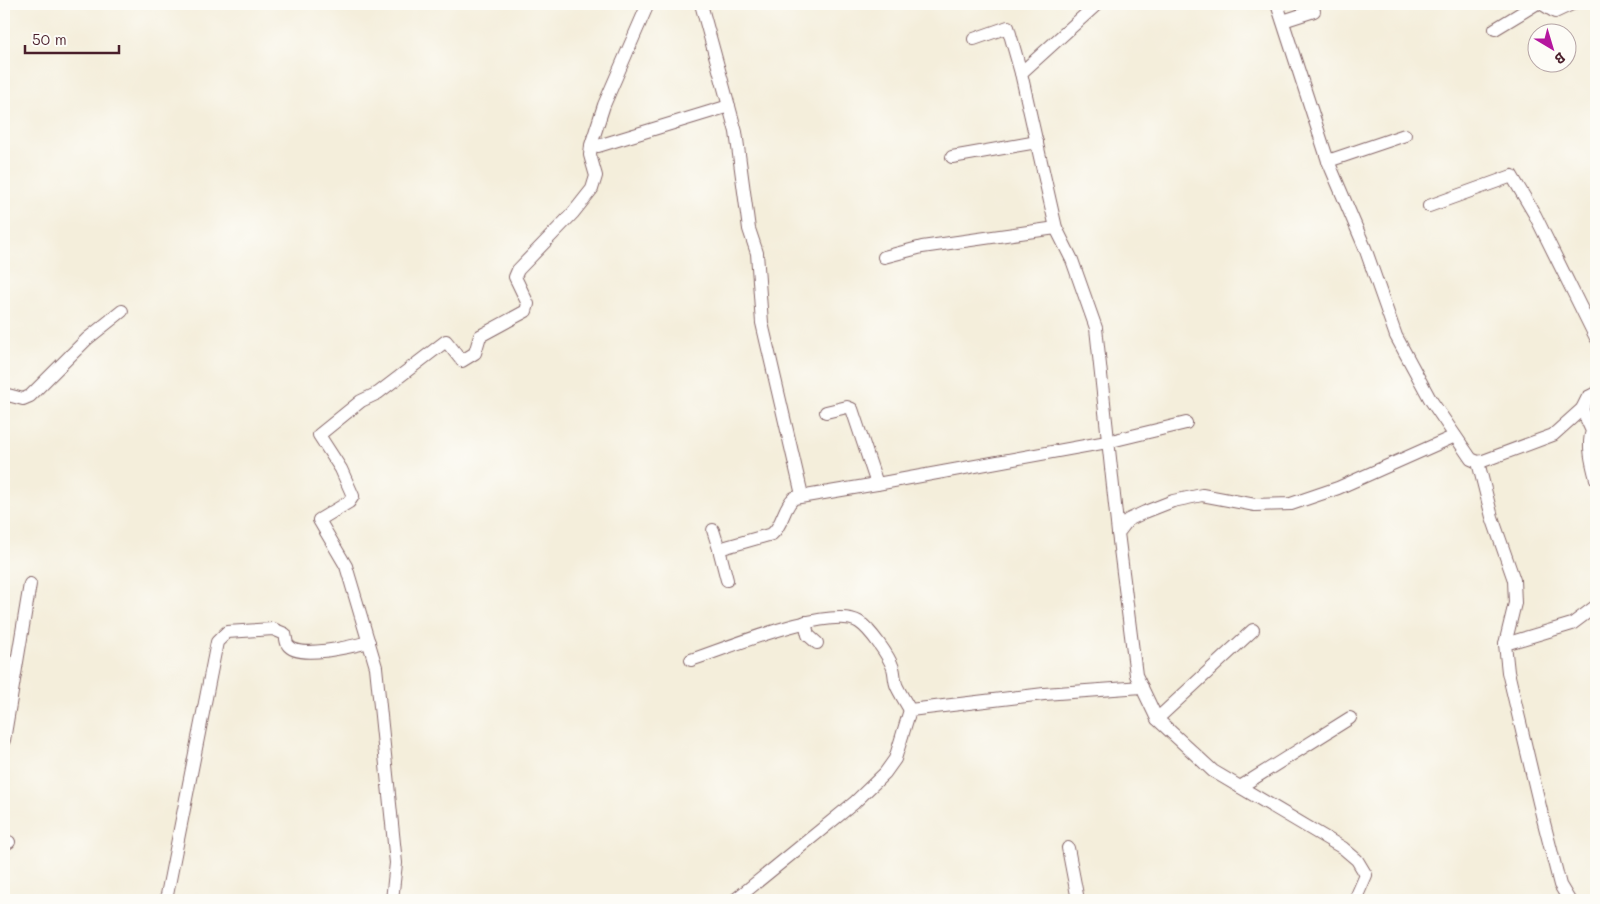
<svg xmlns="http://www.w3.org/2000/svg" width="1600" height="904" viewBox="0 0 1600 904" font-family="Mali,sans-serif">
  <rect width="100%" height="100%" fill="#fdfcf7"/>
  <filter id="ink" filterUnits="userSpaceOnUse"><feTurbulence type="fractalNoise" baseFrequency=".02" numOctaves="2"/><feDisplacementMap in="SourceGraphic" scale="10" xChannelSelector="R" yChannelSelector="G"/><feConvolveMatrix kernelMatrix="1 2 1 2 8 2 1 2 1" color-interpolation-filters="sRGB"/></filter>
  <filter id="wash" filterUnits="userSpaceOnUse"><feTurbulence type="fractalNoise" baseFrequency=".0096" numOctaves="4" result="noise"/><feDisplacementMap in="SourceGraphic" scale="20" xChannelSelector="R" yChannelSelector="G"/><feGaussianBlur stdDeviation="1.12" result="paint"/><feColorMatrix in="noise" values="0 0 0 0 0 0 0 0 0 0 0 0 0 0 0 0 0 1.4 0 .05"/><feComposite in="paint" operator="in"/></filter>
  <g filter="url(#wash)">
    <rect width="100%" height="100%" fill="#f4eedb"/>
  </g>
  <g filter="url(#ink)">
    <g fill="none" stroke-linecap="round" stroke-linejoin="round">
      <g stroke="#866769" stroke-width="14">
        <g id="street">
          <polyline points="701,4 736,132 749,229 757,253 762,323 802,495"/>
          <polyline points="1097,4 1021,73 1056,228 1072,260 1096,328 1118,533"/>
          <polyline points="1277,4 1328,161 1365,248 1396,336 1430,399 1471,459 1478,462 1483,461 1553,435 1582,409 1588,397 1596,393"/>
          <polyline points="1542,4 1555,12 1572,4"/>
          <polyline points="1283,21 1314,11"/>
          <polyline points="1495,29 1536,4"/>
          <polyline points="974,39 1008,27 1021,73"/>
          <polyline points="598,146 729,106"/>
          <polyline points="952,157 1037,142"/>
          <polyline points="1328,161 1405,135"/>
          <polyline points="1429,206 1512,176 1535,215 1596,338"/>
          <polyline points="884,257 922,247 1056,228"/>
          <polyline points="4,394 23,399 30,396 87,339 122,311"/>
          <path d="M1582,409L1592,431C1587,445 1592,464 1596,479"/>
          <polyline points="826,412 847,407 852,409 877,484 1107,442 1186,423"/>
          <polyline points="1478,462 1492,517 1514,580 1515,603 1505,644"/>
          <polyline points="713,530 719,549"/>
          <path d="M727,580L719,549L772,534C783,525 783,507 794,498L877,484"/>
          <polyline points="805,622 808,635 817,643"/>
          <path d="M691,660C725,649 831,604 859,622C870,629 889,656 893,668C895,674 894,681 897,687C901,695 906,703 910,710"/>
          <polyline points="1157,719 1253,630"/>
          <polyline points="4,740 30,584"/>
          <polyline points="1240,787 1350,718"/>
          <polyline points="4,841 9,842"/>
          <polyline points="1068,848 1078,900"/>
          <path d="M166,900L217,642L227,632L273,629L285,634C286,637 286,643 288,645C298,660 353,646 369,642"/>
          <polyline points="392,900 396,863 376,667 346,566 319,520 349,502 353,496 341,469 319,435 361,401 378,393 446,341 462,361 475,353 480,336 526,311 528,304 515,277 518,270 573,213 592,189 596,176 590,155 591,145 604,105 648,4"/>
          <polyline points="735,900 854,803 885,773 895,759 910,710 1044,694 1142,687"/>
          <polyline points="1355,900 1366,875 1357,860 1343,848 1213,771 1157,719 1136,675 1118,533 1128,520 1145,512 1173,501 1202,495 1255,505 1291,504 1338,488 1455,436"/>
          <polyline points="1569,900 1560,885 1542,815 1508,672 1505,644 1572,624 1596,606"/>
        </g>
      </g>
      <use href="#street" stroke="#fff" stroke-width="12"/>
    </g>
  </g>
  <rect width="1600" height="904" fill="none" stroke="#fdfcf7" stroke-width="20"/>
  <g transform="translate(1552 48) rotate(142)"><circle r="24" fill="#fdfcf7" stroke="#b5a4a5"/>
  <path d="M0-4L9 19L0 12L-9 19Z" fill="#b5179e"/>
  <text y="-8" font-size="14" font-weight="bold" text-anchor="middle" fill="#4a1f2b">B</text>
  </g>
  <path d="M25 45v8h94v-8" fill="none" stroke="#4a1f2b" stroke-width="2.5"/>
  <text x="32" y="45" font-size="15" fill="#4a1f2b" stroke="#fdfcf7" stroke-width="4" paint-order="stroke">50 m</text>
</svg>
